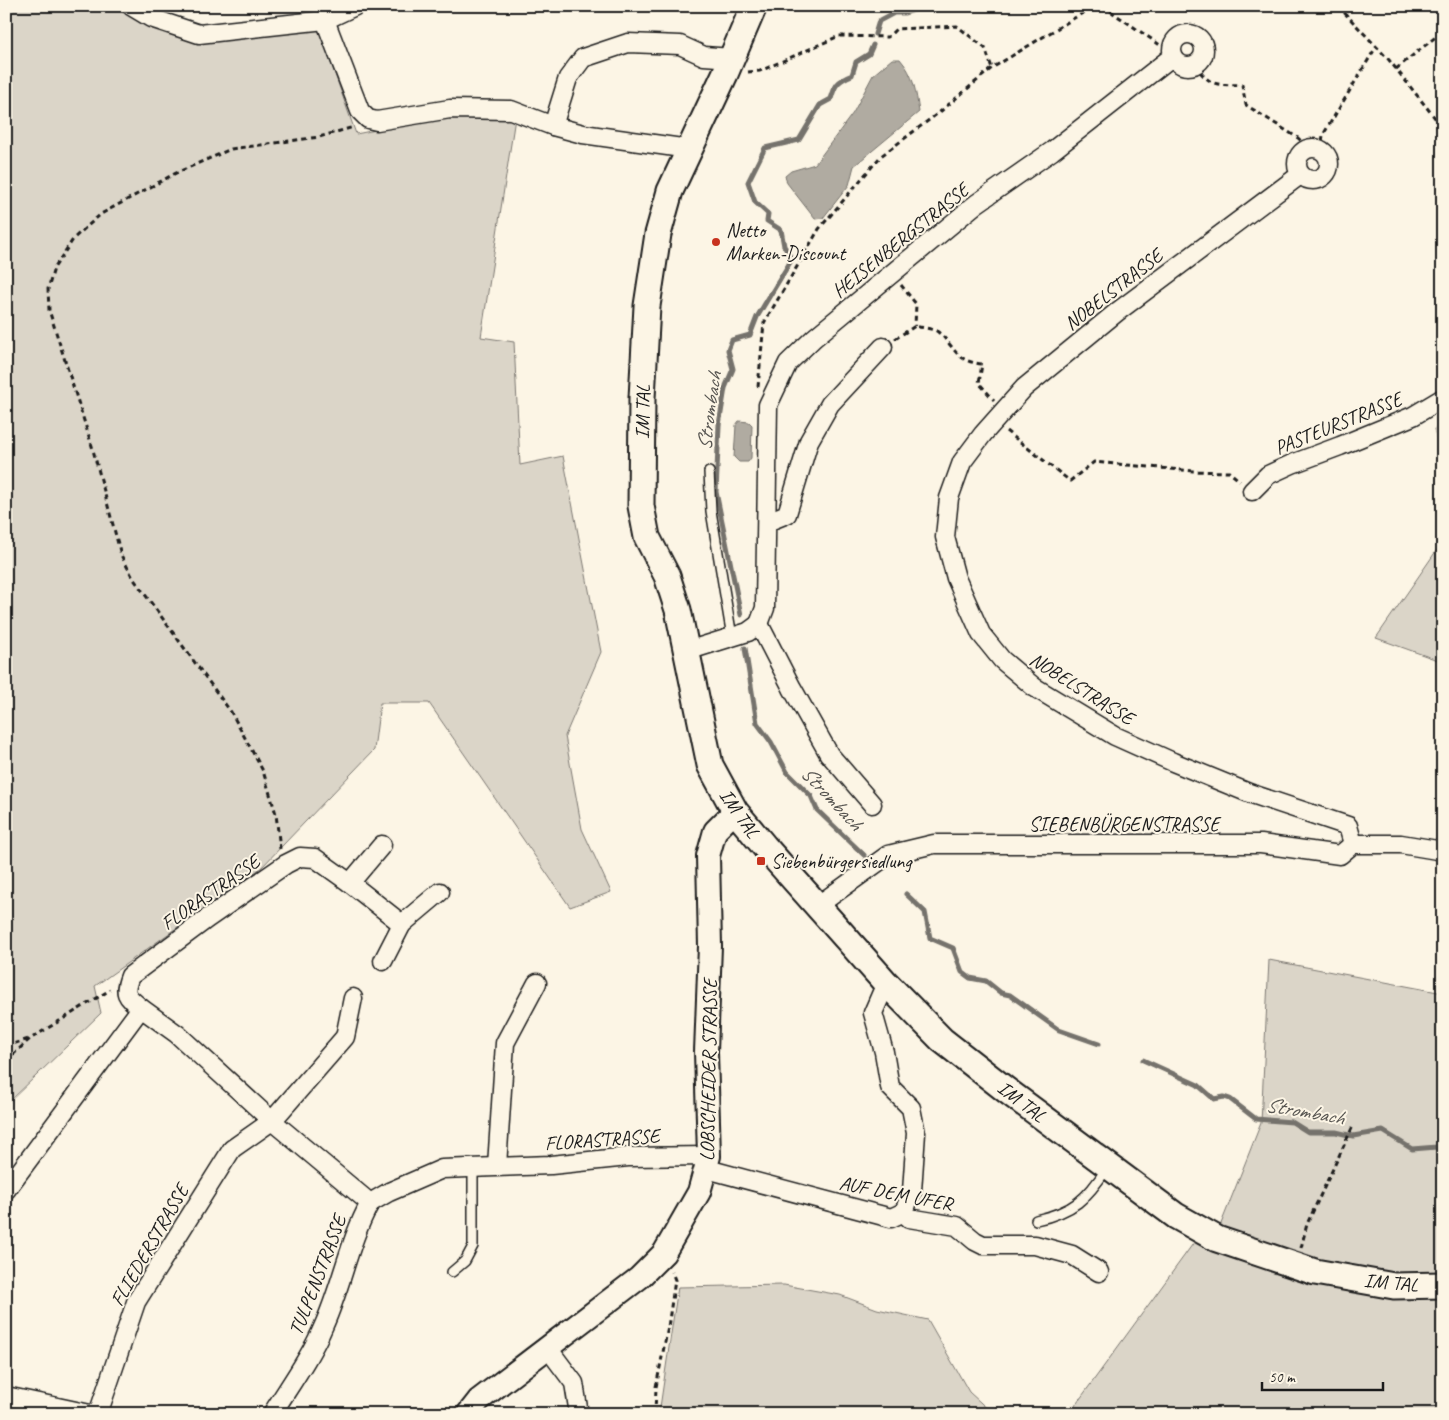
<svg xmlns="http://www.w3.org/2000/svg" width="1449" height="1420" viewBox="0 0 1449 1420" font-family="Caveat,sans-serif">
  <rect width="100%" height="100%" fill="#fcf5e5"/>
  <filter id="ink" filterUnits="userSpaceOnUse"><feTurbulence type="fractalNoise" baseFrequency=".02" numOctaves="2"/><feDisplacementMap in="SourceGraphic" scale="10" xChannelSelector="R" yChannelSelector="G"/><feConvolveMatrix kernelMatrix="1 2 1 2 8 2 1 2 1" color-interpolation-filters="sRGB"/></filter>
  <g filter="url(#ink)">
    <g fill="#dbd5c8" stroke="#7c7872">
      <polygon points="6,6 119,6 148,22 199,41 319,29 356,134 449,115 515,118 481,337 514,342 520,465 563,456 601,652 565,736 582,829 611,892 570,907 429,703 380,703 374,750 261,868 95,986 101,1013 6,1105"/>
      <polygon points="1443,426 1443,463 1434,429"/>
      <polygon points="1443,541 1443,662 1376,638"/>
      <polygon points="1269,960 1443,993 1443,1276 1393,1275 1336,1267 1219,1229 1261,1123"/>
      <polygon points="1195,1241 1312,1284 1443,1296 1443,1414 1069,1414"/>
      <polygon points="784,1285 840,1295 877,1309 928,1320 969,1392 993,1414 659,1414 678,1287"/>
    </g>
    <g fill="#b0aba1" stroke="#75726c">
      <path d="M892,59H900C914,75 916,92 919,112L854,166L849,185L823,218L815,219L787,183L785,176L791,171L815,164L853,113L873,75Z"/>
      <polygon points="739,421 749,422 752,425 751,458 748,462 739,462 734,457 736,425"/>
    </g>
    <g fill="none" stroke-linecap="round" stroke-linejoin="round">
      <g stroke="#75726c" stroke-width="5">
        <polyline points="875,34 879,21 894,13 904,13 927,6"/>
        <path d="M741,615L716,492L719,425L725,388L733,369L728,350L732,340L750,335L757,317L792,259L784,246L781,230L767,221L768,214L755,202L748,182L765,148L799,140L820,105L831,99C835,85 837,81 852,75L856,62L869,54L873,45"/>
        <polyline points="745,648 757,723 771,742 787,772 811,796 817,810 864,855"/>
        <polyline points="906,894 925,912 930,938 953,948 962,972 970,978 986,981 1001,993 1010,995 1059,1030 1099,1044"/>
        <polyline points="1143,1060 1198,1085 1214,1099 1224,1097 1230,1099 1256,1119 1292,1122 1308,1132 1336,1132 1353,1136 1383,1131 1412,1149 1437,1147 1443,1148"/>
      </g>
      <g stroke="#1c1c1c" stroke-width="12">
        <g id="service">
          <polyline points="709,472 711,511 732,637"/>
          <path d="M1036,1220C1073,1212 1087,1199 1107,1168"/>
          <polyline points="452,1272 465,1261 473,1246 473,1168"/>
        </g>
      </g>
      <g stroke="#1c1c1c" stroke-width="21">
        <g id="minor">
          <polyline points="131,6 151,18 199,34 325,20 355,6"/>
          <polyline points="325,20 360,111 368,119 377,121 450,109 511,110 553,126 583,134 689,149"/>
          <circle cx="1188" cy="50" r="16"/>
          <polyline points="553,126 568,78 583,58 628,43 680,45 704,56 732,58"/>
          <circle cx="1313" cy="164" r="16"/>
          <polyline points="1300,175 1117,312 1024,388 983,434 962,462 949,498 945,537 956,578 981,634 1002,660 1034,687 1115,736 1173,762 1249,793 1348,826 1353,844"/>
          <polyline points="1252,491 1268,475 1292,464 1340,446 1413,416 1443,398"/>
          <polyline points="767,522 787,514 809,441 830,404 883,347"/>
          <polyline points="759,624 765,608 768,405 788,363 814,338 976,204 1052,151 1173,56"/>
          <polyline points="687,651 748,632 759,624 792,688 829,754 872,804"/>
          <polyline points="350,883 382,845"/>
          <polyline points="817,906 888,855 934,844 1261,844 1340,855 1353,844 1401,844 1443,851"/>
          <polyline points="383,961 402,924"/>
          <polyline points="886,983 873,1013 884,1052 890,1087 911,1108 916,1133 912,1191 904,1212"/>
          <path d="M141,1008C126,996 123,994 130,976L208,918L286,864L300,857L315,858L350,883L402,924L440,892"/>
          <polyline points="497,1166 505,1043 537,983"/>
          <polyline points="707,1169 891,1218 904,1212 909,1218 957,1226 975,1241 983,1245 1035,1245 1072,1255 1099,1272"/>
          <polyline points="6,1190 141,1008 177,1034 272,1121 370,1203"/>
          <polyline points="370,1203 389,1192 442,1169 551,1165 628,1157 709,1156"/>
          <polyline points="547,1347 574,1383 579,1414"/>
          <polyline points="6,1396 90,1414"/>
          <polyline points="98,1414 136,1302 232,1149 272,1121 345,1037 353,998"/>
          <path d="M272,1414C290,1385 311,1356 324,1325C342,1285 349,1241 370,1203"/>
        </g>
      </g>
      <g stroke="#1c1c1c" stroke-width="26">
        <polyline id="tertiary" points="468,1414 479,1400 639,1278 664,1253 699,1192 709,1156 706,1052 710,946 708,856 715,831 735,811"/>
      </g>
      <g stroke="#1c1c1c" stroke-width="29">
        <polyline id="secondary" points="754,6 725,74 670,191 658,234 647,306 642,398 641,506 647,537 667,576 678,610 710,765 735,811 765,847 886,983 942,1040 1006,1090 1176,1216 1217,1239 1315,1272 1394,1286 1443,1285"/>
      </g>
      <g stroke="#1c1c1c" stroke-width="3" stroke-dasharray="5 4" stroke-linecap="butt">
        <polyline points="1103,6 1160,45"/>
        <polyline points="1338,6 1389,60 1443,128"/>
        <path d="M1195,65C1211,88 1217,84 1242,85L1246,105L1298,138L1309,148"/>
        <polyline points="1396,69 1443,31"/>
        <polyline points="748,72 760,71 839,36 888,37 896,29 957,26 985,48 992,68"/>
        <polyline points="1321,150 1323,135 1376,47"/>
        <polyline points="901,285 916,304 915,326"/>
        <path d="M895,339L915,326C922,328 933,328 938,332C956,347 954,361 982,364L979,383L994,400"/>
        <polyline points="758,387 764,323 819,229 881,156 941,111 992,68 1094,6"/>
        <polyline points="1006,431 1070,481 1094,462 1193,471 1229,472 1240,481"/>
        <polyline points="280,849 276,814 263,771 231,712 133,578 121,555 92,446 49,310 48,289 54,268 74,238 101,214 176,173 231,149 319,137 354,127"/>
        <polyline points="6,1046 29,1039"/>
        <polyline points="6,1061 30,1039 110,990"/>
        <polyline points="1301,1248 1307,1224 1353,1126"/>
        <polyline points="655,1414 656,1387 668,1327 675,1280 672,1272"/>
      </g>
      <use href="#service" stroke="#fcf5e5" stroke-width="9"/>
      <use href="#minor" stroke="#fcf5e5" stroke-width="18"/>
      <use href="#tertiary" stroke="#fcf5e5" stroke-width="22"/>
      <use href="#secondary" stroke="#fcf5e5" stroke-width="25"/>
    </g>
  </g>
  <g fill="#c8321e" stroke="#fcf5e5" stroke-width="2">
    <circle cx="716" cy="242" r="5"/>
    <rect x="756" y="856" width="10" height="10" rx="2.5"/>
  </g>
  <g text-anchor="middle" stroke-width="4" stroke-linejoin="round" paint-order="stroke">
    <g font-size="20" fill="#1c1c1c" stroke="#fcf5e5" text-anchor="start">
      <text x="726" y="237">Netto<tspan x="726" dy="23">Marken-Discount</tspan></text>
      <text x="771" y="868">Siebenbürgersiedlung</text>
    </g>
    <g font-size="20" fill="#1c1c1c" stroke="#fcf5e5">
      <text transform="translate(900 240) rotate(-39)" y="7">HEISENBERGSTRASSE</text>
      <text transform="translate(1113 289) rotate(-38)" y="7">NOBELSTRASSE</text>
      <text transform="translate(642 412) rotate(-89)" y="7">IM TAL</text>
      <text transform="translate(1338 423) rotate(-22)" y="7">PASTEURSTRASSE</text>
      <text transform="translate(1082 688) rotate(32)" y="7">NOBELSTRASSE</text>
      <text transform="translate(740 813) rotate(55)" y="7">IM TAL</text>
      <text x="1124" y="831">SIEBENBÜRGENSTRASSE</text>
      <text transform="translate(210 892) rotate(-35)" y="7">FLORASTRASSE</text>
      <text transform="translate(708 1070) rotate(-89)" y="7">LOBSCHEIDER STRASSE</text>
      <text transform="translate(1022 1101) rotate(37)" y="7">IM TAL</text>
      <text transform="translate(602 1139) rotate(-4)" y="7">FLORASTRASSE</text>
      <text transform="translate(896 1193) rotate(11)" y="7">AUF DEM UFER</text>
      <text transform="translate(149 1245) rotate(-60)" y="7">FLIEDERSTRASSE</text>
      <text transform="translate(317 1275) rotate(-69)" y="7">TULPENSTRASSE</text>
      <text transform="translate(1391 1282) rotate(5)" y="7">IM TAL</text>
    </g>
    <g font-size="21" font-style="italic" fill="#575551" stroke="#fcf5e5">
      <text transform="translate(709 411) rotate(-82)" y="7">Strombach</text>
      <text transform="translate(832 798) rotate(47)" y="7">Strombach</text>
      <text transform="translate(1305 1111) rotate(10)" y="7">Strombach</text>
    </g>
  </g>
  <rect width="1449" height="1420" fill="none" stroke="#fcf5e5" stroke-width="25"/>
  <rect x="12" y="12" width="1424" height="1395" fill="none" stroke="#1c1c1c" stroke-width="2" filter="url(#ink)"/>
  <path d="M1262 1382v8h121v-8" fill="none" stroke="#1c1c1c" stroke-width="2.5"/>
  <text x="1269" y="1382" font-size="15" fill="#1c1c1c" stroke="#fcf5e5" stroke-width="4" paint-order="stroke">50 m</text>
</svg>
